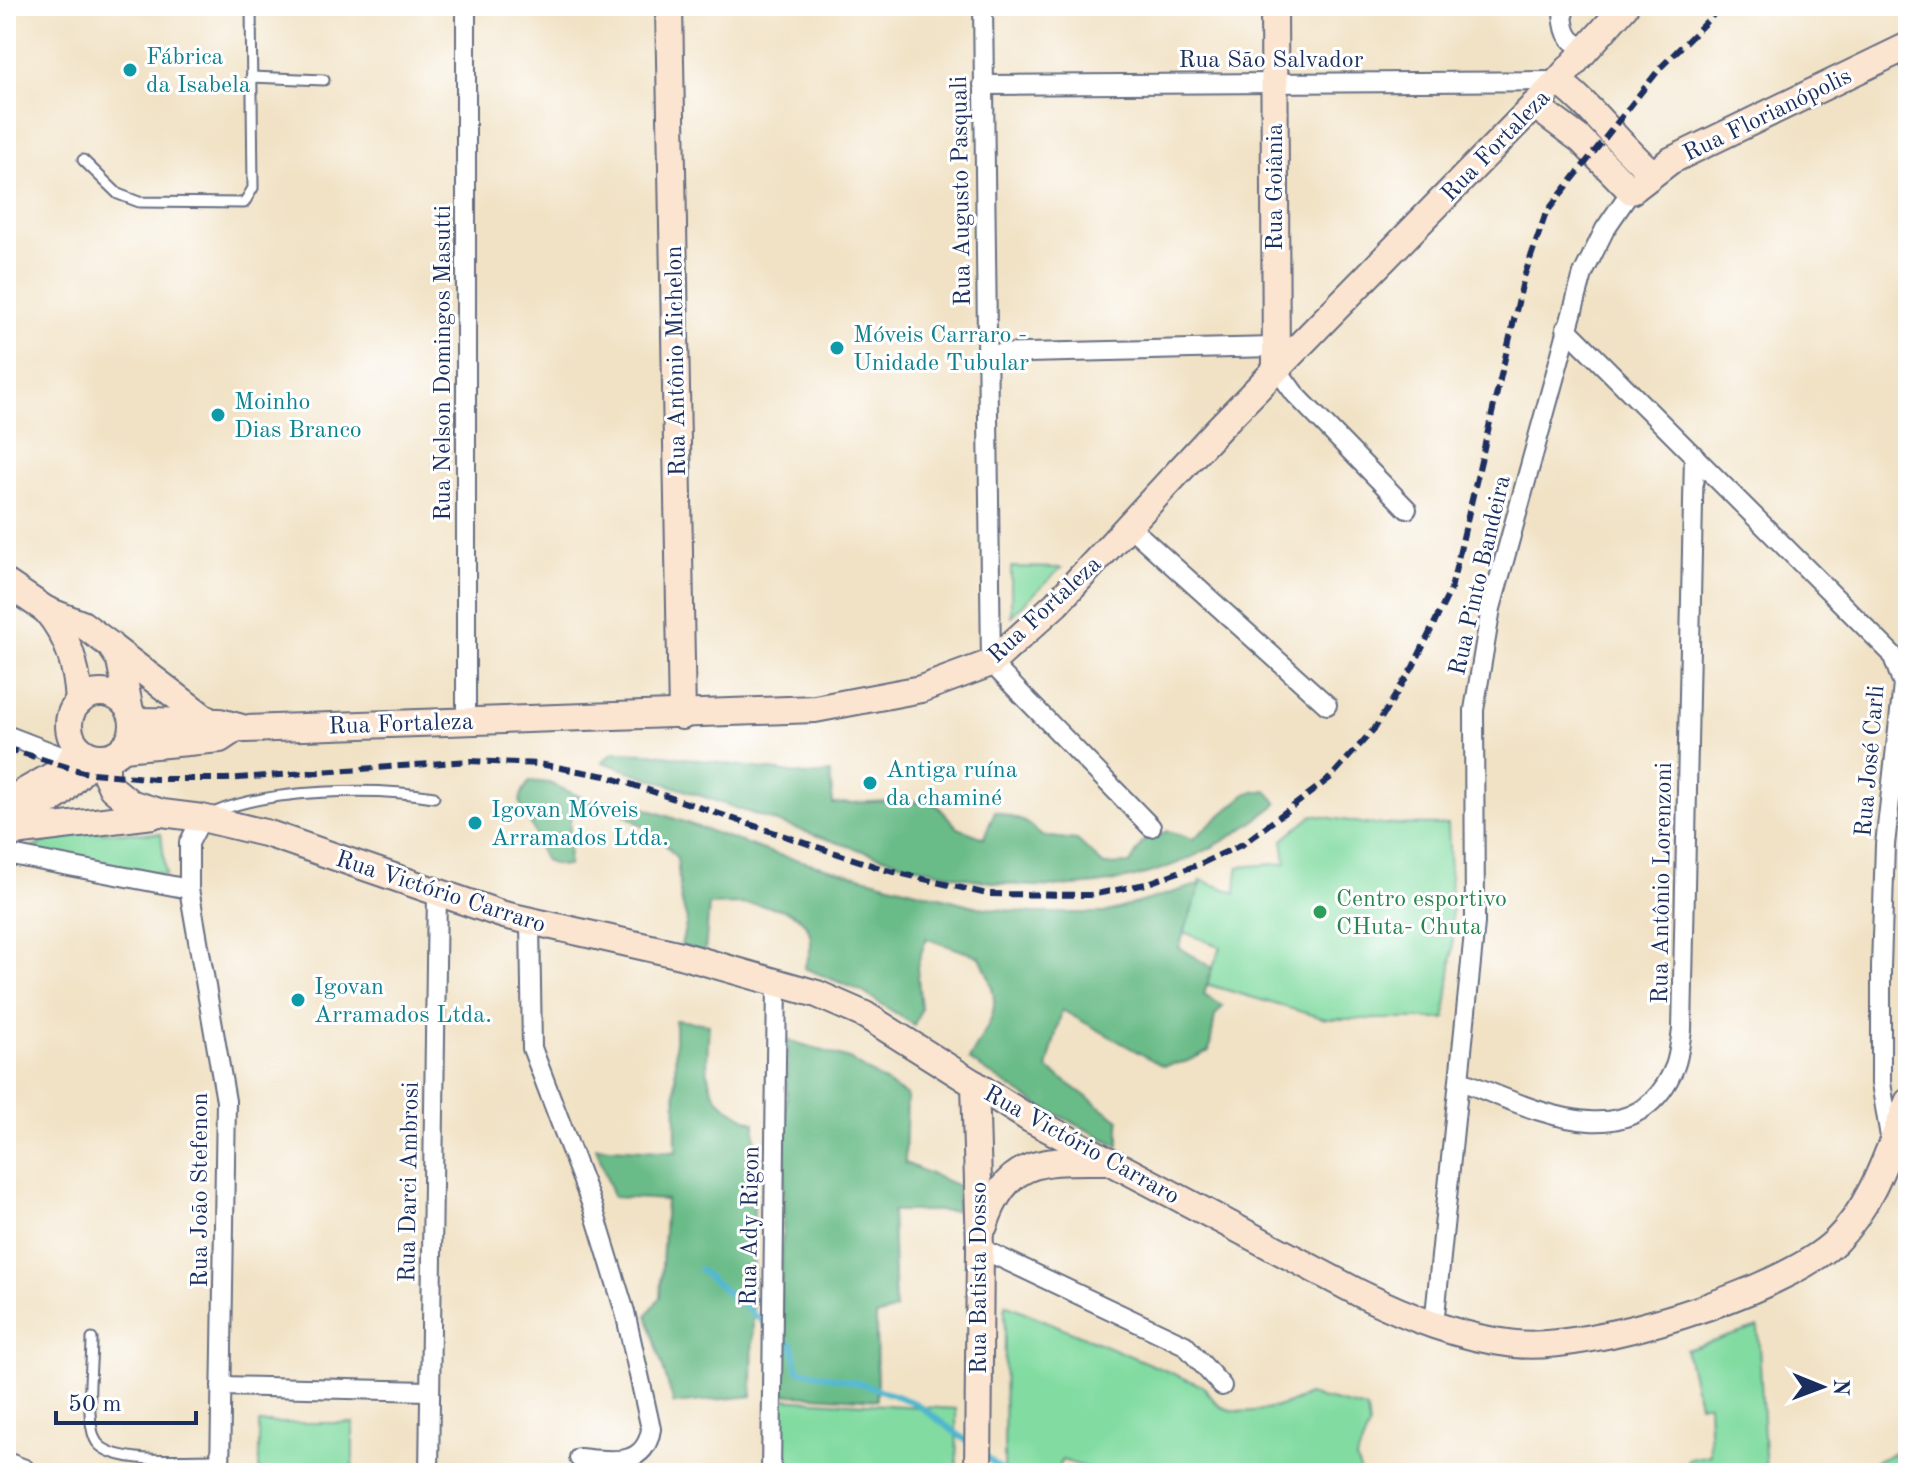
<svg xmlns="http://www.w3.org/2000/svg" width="1914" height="1479" viewBox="0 0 1914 1479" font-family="'Old Standard TT',serif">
  <rect width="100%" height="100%" fill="#fff"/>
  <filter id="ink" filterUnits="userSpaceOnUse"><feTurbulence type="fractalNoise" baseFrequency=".0125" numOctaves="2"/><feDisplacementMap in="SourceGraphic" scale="16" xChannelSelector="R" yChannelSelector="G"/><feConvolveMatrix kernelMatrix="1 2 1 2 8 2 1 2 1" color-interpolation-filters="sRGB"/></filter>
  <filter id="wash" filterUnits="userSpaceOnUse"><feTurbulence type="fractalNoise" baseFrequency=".006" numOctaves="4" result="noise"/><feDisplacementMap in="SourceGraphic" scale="32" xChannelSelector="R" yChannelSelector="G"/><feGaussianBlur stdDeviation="1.8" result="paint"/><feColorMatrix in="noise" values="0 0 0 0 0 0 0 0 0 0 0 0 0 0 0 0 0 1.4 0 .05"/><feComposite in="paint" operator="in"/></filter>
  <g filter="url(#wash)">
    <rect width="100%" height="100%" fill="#f1e2c5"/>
    <g fill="#82dba1" stroke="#4e8580" stroke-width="2">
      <polygon points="1011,567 1061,568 1011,616"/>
      <polygon points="1313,815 1367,824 1448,825 1453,947 1445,1019 1326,1019 1206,984 1221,947 1181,931 1201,880 1236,893 1238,867 1286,863 1283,840"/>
      <polygon points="71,831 161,834 166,875 22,852"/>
      <path d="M1005,1304L1203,1386C1208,1392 1214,1402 1220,1406C1244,1419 1286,1406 1308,1395L1367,1409L1369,1427L1356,1459L1361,1473H1103L1062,1460L1055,1473H1004Z"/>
      <polygon points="1758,1327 1766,1473 1680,1473 1689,1459 1710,1455 1708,1404 1699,1404 1686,1350"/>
      <polygon points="780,1399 956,1409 957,1473 784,1473"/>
      <rect x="259" y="1423" width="94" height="50"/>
      <polygon points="1908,1447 1908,1473 1849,1473"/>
    </g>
    <g fill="#69bb87" stroke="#427572" stroke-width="2">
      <path d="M614,752L650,753L806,775L830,773L833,804L907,800L937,805L958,828L984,838L995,811L1025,822L1042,836L1077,840L1104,865L1130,864L1143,841L1168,831L1193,839L1247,793L1267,790L1277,804C1121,929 974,890 803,831C736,808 669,785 602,762Z"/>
      <path d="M530,781L549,783L590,801L627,802L775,854L978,907L1031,913H1104L1201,884L1179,947L1212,968L1204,995L1223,1006L1215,1016L1209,1051L1185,1062L1163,1066L1062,1010L1047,1068L1119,1120V1146L1038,1105L969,1060C994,1014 1005,1008 980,957L926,938L917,967L921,1009L914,1025L861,991L804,968C807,961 811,951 811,944C813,898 737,904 709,905L705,953L681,945L687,920L681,900L677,858L658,836L617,810L571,803L568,866C535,865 544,854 534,831C524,809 511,804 530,781Z"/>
      <path d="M675,1020L709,1024C706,1078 700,1098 755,1123L752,1396L674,1404L647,1315L660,1297L666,1200L613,1197L596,1147L676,1152Z"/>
      <polygon points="788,1040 849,1059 907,1096 905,1163 958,1186 956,1211 892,1211 895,1310 876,1316 877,1400 778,1394"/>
    </g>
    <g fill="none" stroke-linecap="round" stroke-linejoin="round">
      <g stroke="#50b6ce" stroke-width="6">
        <polyline points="700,1270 768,1326"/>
        <polyline points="777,1333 793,1346 798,1370 863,1384 915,1403 971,1444"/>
        <polyline points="986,1457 1005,1473"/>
      </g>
    </g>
  </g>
  <g filter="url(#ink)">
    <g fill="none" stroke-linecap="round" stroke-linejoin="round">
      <g stroke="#666e82" stroke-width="13">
        <g id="lane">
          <polyline points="251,77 324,80"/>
          <polyline points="83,160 118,194 139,202 244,203 253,188 251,6"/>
          <path d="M213,813C268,789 375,787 434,797"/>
          <path d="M92,1339C92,1365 85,1416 95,1439C107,1467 192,1458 220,1459"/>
          <polyline points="6,1457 27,1465 33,1473"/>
        </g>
      </g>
      <g stroke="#666e82" stroke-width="22">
        <g id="street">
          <polyline points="466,6 466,720"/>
          <polyline points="983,6 991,663 1151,827"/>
          <path d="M1563,6C1563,27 1565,43 1587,48"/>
          <polyline points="983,85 1558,81"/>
          <polyline points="1566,328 1892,654 1903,685 1885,845 1881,967 1881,1083 1891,1143 1908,1150"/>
          <polyline points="986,354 1274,347"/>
          <polyline points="1276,368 1295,394 1407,509"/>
          <polyline points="1129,526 1327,705"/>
          <polyline points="6,735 71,760"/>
          <polyline points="202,818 189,843 189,889 226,1101 220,1473"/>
          <polyline points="6,854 189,889"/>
          <path d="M530,922L532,1048L593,1208L625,1312L651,1429C645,1468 611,1461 579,1458"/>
          <path d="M1461,1081C1528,1106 1635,1165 1675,1066C1679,1056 1680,1042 1682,1030L1694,455"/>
          <polyline points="980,1248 1185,1345 1222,1386"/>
          <polyline points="1434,1325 1475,923 1474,710 1491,608 1583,274 1605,229 1631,191"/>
          <polyline points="221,1386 428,1391"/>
          <polyline points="429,1473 437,892"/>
          <polyline points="771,1473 777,980"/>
        </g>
      </g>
      <g stroke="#666e82" stroke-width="30">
        <g id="secondary">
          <polyline points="669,6 682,716"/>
          <polyline points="1274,6 1276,368"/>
          <path d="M1558,81C1593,107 1618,144 1652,173"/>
          <polyline points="1534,105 1581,140 1631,191 1670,161 1908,46"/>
          <polyline points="6,583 46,610 82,624 110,645 120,660 130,711"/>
          <path d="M46,610C69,637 77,667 79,702"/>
          <polyline points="114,649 210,722"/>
          <circle cx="101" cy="725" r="32"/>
          <polyline points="133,721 220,722 246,729 815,709 921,689 991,663 1056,604 1219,428 1558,81 1625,6"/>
          <polyline points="123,748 220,739 235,729"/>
          <path d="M106,757V775L112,788L130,803L162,813L202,818L269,834L504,915L677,954L817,994L865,1015L1030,1119L1359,1293C1408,1317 1460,1338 1515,1344C1588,1352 1781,1293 1835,1242C1873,1205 1889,1149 1908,1102"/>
          <polyline points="6,802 66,768 74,754"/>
          <polyline points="6,830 60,794 96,757"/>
          <polyline points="6,833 153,815"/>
          <polyline points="975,1084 980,1248 978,1473"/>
          <path d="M984,1226C1007,1156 1043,1161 1107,1161"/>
        </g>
      </g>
      <use href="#lane" stroke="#fff" stroke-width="9"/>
      <use href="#street" stroke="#fff" stroke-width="18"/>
      <use href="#secondary" stroke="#fce5d0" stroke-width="26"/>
      <polyline stroke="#1b2f5e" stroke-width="6" stroke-dasharray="12 6" stroke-linecap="butt" points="6,748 83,772 155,779 225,779 470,761 539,764 606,776 886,870 987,894 1091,895 1146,884 1200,864 1243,844 1330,778 1375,728 1413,667 1451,589 1524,277 1546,213 1661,67 1722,6"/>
    </g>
  </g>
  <g fill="#0f9aa8" stroke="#fff" stroke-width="3">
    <circle cx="130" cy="70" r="8"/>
    <circle cx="837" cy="348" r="8"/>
    <circle cx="218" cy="415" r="8"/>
    <circle cx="870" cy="783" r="8"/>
    <circle cx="475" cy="823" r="8"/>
    <circle cx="298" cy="1000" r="8"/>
  </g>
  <circle fill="#2e9e5b" stroke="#fff" stroke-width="3" cx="1320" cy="912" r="8"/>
  <g text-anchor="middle" stroke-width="6" stroke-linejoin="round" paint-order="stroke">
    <g font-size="24" fill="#0d838f" stroke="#fff" text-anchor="start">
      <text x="146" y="64">Fábrica<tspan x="146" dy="28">da Isabela</tspan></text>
      <text x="853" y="342">Móveis Carraro -<tspan x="853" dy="28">Unidade Tubular</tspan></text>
      <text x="234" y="409">Moinho<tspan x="234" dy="28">Dias Branco</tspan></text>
      <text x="886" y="777">Antiga ruína<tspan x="886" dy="28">da chaminé</tspan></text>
      <text x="491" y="817">Igovan Móveis<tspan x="491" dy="28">Arramados Ltda.</tspan></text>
      <text x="314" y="994">Igovan<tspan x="314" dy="28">Arramados Ltda.</tspan></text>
    </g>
    <g font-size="24" fill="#1b2f5e" stroke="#fff">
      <text x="1271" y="67">Rua São Salvador</text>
      <text transform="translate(1767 114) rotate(-26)" y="8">Rua Florianópolis</text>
      <text transform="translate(1495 145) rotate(-46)" y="8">Rua Fortaleza</text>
      <text transform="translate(1274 187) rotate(-90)" y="8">Rua Goiânia</text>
      <text transform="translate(960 191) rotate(-91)" y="8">Rua Augusto Pasquali</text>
      <text transform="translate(675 361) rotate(-91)" y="8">Rua Antônio Michelon</text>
      <text transform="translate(442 363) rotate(-90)" y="8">Rua Nelson Domingos Masutti</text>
      <text transform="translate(1479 575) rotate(-77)" y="8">Rua Pinto Bandeira</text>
      <text transform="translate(1044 609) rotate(-43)" y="8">Rua Fortaleza</text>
      <text transform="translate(401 723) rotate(-2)" y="8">Rua Fortaleza</text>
      <text transform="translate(1869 761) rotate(-85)" y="8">Rua José Carli</text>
      <text transform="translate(1661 883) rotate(-89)" y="8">Rua Antônio Lorenzoni</text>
      <text transform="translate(441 891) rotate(18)" y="8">Rua Victório Carraro</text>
      <text transform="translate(1082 1144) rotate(29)" y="8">Rua Victório Carraro</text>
      <text transform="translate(408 1182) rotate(-89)" y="8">Rua Darci Ambrosi</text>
      <text transform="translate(199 1190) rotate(-90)" y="8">Rua João Stefenon</text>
      <text transform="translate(749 1226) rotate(-89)" y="8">Rua Ady Rigon</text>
      <text transform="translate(978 1278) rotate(-90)" y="8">Rua Batista Dosso</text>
    </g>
    <g font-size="24" fill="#27864d" stroke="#fff" text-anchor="start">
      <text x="1336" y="906">Centro esportivo<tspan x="1336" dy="28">CHuta- Chuta</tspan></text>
    </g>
  </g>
  <rect width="1914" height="1479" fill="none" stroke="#fff" stroke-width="32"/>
  <g transform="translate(1822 1387) rotate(91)" stroke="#ffffff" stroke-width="6" paint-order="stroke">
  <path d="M0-6L14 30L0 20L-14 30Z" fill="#1b2f5e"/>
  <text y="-12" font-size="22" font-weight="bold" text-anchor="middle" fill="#1b2f5e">N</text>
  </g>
  <path d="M56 1411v12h140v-12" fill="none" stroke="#1b2f5e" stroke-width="4"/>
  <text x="68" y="1411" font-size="24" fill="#1b2f5e" stroke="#ffffff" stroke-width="6" paint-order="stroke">50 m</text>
</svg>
